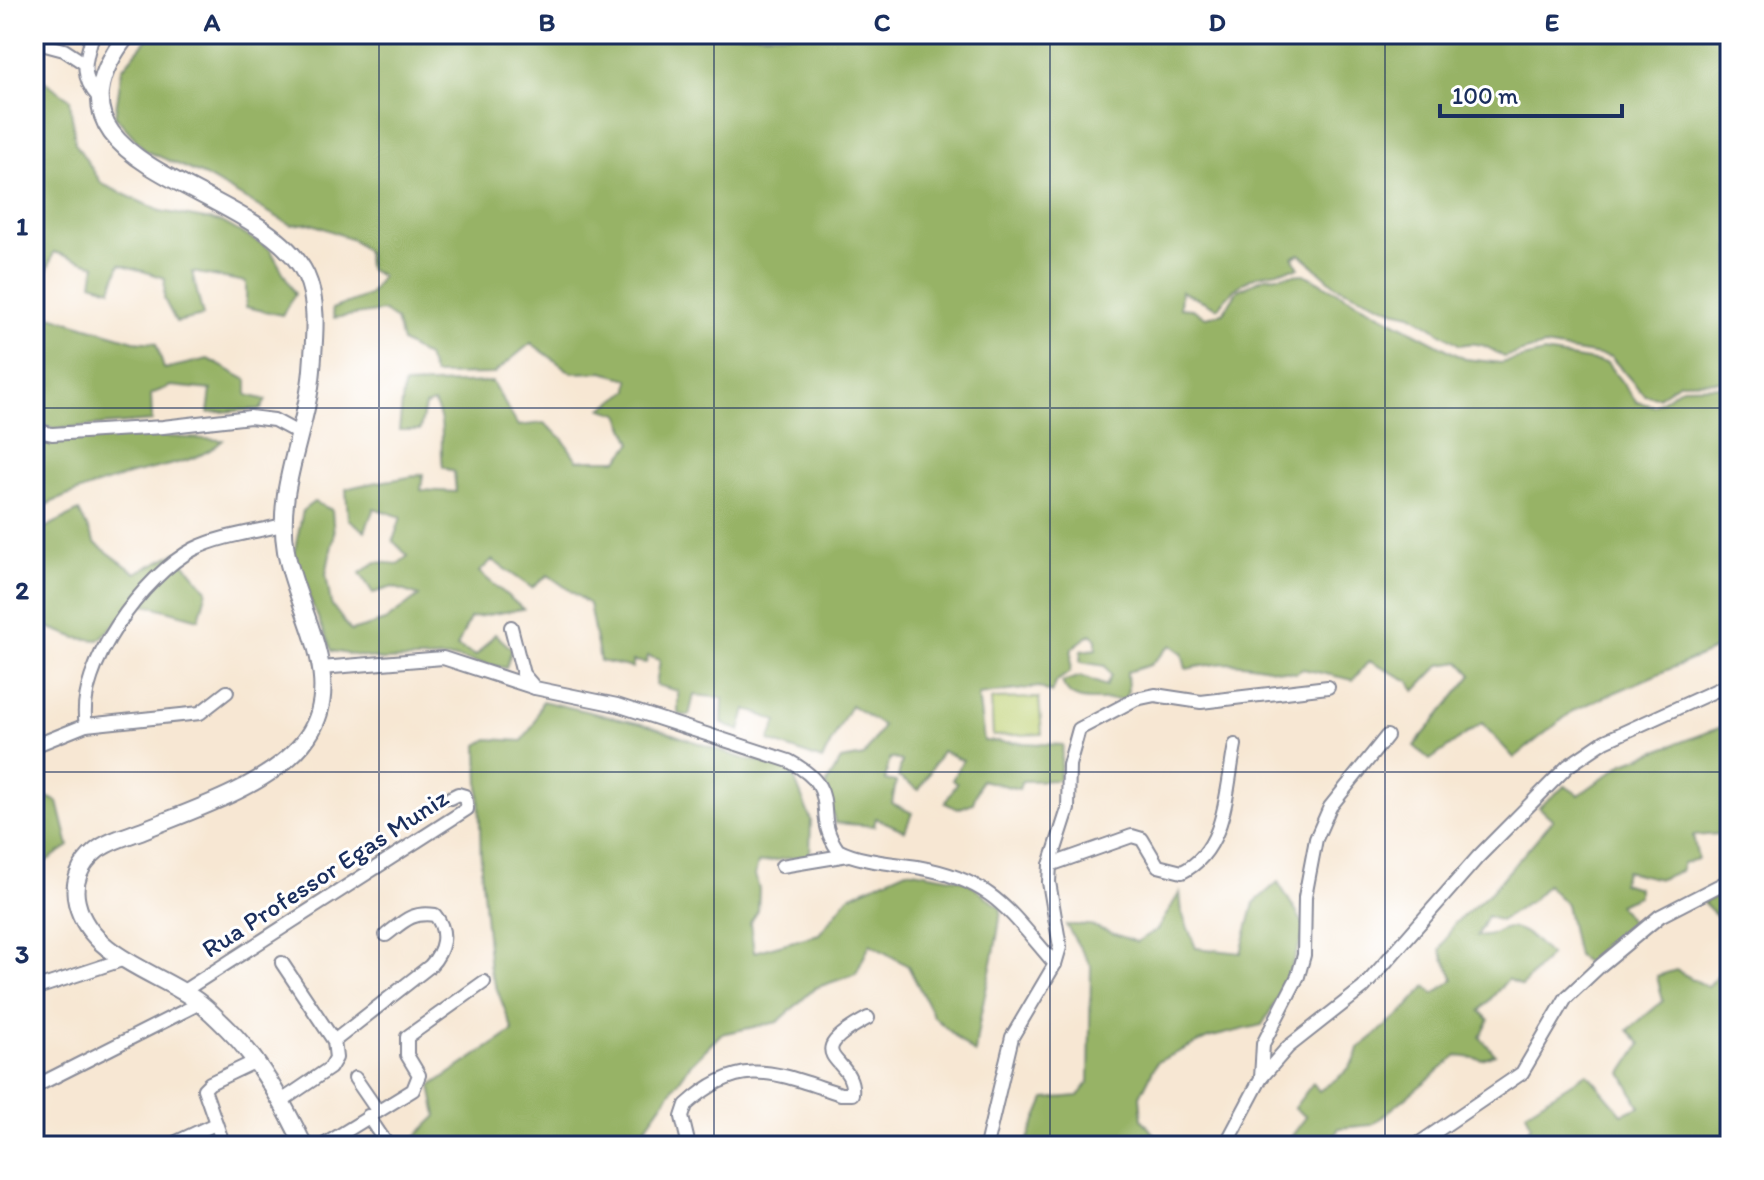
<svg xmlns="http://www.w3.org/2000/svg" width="1764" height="1180" viewBox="0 0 1764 1180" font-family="Itim,sans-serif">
  <rect width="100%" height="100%" fill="#fff"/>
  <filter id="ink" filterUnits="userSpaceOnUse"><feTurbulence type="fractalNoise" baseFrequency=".0125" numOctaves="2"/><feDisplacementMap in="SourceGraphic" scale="16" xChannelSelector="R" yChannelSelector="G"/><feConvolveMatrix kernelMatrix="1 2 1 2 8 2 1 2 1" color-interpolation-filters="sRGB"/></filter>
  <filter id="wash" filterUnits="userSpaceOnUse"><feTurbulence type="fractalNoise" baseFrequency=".006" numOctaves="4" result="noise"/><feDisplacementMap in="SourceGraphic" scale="32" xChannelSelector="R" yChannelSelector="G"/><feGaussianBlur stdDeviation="1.8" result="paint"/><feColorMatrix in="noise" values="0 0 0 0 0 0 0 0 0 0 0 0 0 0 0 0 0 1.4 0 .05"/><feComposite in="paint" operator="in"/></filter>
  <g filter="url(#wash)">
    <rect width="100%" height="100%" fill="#f7e7d3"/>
    <polygon fill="#bfd174" stroke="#6d8069" stroke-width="2" points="1039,698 1042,734 993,736 991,699"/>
    <g fill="#97b366" stroke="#597162" stroke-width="2">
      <path d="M151,34H1730V381L1680,382L1658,397L1644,395L1611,357L1544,346L1504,357C1488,347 1478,340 1460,345L1411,314L1393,310L1336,286L1300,254L1293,257L1299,268C1261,273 1241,276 1218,308L1181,291L1180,308L1192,309L1206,317L1223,313L1238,290L1266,277L1304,274L1465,359L1501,363L1544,353L1607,363L1637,402L1654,406L1682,387L1730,386V643L1574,710L1514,758L1482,723L1430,760L1414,746L1472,675L1460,662L1440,665L1415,691L1409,681L1369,661L1353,680L1303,669L1296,673C1247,665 1237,658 1186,669L1182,653L1171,645L1150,665L1127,672L1128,691L1124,700C1101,697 1072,709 1062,682L1081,676L1106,686L1111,675L1105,666L1080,662L1081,651L1096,649V638L1091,634L1072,648L1070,672L1057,681L1051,693L1039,687L978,695L984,741L1063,745L1059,780L1022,781L1019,789L981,780L973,803L958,809L945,803L957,783L952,780L963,760L942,751L919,790L898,777L902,761L890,758L885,780L896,782L892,803L912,813L905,831L876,818L874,826L835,823L826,785L841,760L864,756L883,726L851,705L822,760L769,741L777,721L746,709L740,731L722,723L723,698L694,695L689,716L678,714V691L656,685L660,660L648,656L646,663L633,661V668L600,661L589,604L548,575L532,588L492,560L479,572L523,609L470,618L457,647L476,656L495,634L512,649L506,668L455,658L381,660L332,651L293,559L303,510L314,502L332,510L334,536L326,574L331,604L351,631L385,621L419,596L393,587L373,593L360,573L376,562L398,564L408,556L393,541L401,517L374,508L365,531L348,519L346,489C371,481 397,481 423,474L421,490L456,492L454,472L443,467C439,442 447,425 434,403L425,406L420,430H399L404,385L492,382L518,426L544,423L562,438L577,460H618L632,443L619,414L602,409L629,390V379L602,372L572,373L531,343L493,374L434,375L427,357L402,342L396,320L383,311L334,318L332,309L369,295L382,276L368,269L367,252L352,239L310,223L291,225L205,176L146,151L115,116L122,69Z"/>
      <polygon points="34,74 70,99 75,143 102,184 160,211 222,222 270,249 295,294 282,315 246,307 246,282 192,272 203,316 176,322 164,299 165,278 120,264 111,289 92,283 95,265 54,252 40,290 37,312 134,341 156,343 164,369 208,359 247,380 247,395 266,400 261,409 208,413 211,390 171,386 151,394 152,421 54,429 34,422"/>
      <path d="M122,434L223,440C199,463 164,465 132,474C100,484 63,495 34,511V438L65,440Z"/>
      <polygon points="79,511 95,543 136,573 176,553 207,590 199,619 137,602 99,640 77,638 34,622 34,533"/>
      <path d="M542,701L650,726L747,760L789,765L811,820L810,855L758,863L755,875L759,889L758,911L750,923L754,952L819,934L849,896L907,870L965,880L1001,908C997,958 979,1004 975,1054L934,1017L908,966L870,944L856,974L815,988L778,1022L721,1034L690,1065L641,1134L637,1146H406L437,1116L431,1086L513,1031L490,971L481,868L478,745L488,739L522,741L534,724Z"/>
      <path d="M1730,724V840L1719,834L1693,836L1698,859L1683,863L1680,871L1660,879L1625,871L1622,883L1638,888V896L1618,904L1635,928L1589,964L1577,956L1566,904L1547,885L1531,901L1500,921L1487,916L1477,936C1489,937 1491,935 1501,930C1520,921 1537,943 1550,955L1522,986L1508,979L1480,1011L1489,1020L1480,1037L1495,1054L1482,1059L1457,1056L1372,1125L1339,1128L1329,1146L1285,1145L1306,1117L1294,1108L1313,1083L1319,1091C1336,1079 1355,1069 1359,1048L1402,1013L1426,986L1434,994L1454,979L1440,950L1454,924L1491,892L1553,820L1539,807L1565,786L1579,795L1624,763Z"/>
      <polygon points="34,791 58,802 69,846 34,869"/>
      <polygon points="1278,882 1306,928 1281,993 1262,1025 1208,1038 1157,1062 1140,1096 1142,1119 1163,1146 1025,1146 1045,1099 1078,1096 1089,1082 1091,966 1066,925 1090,925 1136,942 1157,930 1180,892 1182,913 1196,948 1241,953 1254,903"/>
      <polygon points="1730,891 1730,912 1718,917 1703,902"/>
      <polygon points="1730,961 1730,1146 1532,1146 1535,1142 1527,1132 1531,1125 1526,1112 1587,1073 1622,1114 1640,1107 1622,1073 1641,1044 1628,1030 1663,1001 1657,976 1676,970 1708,987"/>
    </g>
  </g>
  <g filter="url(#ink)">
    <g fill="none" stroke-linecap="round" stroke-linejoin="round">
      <g stroke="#898b98" stroke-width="16">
        <g id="street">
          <path d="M93,34C85,61 79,76 99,98"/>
          <polyline points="34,42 64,50 84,63"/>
          <polyline points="34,430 52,434 163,427 250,417 274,420 300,434"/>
          <path d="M511,627L523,674L535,688L617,705L789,761C846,792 810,812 838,850C861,862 892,863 917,867C994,881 1008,910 1055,964"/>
          <polyline points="321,668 443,658 535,688"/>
          <path d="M86,725C75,668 145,574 194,549C220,536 254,532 283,525"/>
          <polyline points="34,746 86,725 200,713 227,692"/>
          <path d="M1050,865L1132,836L1142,839L1158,866L1182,872C1227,850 1226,789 1235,745"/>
          <polyline points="782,866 848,855"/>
          <polyline points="34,989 125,959"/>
          <polyline points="182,992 467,809 465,796 458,794 450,798"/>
          <path d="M334,1041L430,966C444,951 449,932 435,915C412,911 403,922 386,935"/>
          <polyline points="355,1078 377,1110"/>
          <polyline points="1261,1078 1263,1044 1298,976 1304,955 1305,897 1316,839 1330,807 1387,736"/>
          <polyline points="34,1087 200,1003"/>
          <polyline points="280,1102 330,1068 336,1058 334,1041 282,963"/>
          <polyline points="368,1116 388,1146"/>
          <polyline points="168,1146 215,1124"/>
          <polyline points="224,1146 204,1089 210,1083 254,1062"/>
          <polyline points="322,1146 413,1090 419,1075 407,1055 407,1037 484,982"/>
          <path d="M689,1146L682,1117L686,1105C742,1053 778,1074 841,1094H852C857,1056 793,1058 868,1018"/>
          <polyline points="986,1146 1012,1037 1055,964 1060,947 1049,882 1050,865 1068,809 1069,765 1079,729 1136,699 1155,695 1201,702 1328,687"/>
          <polyline points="1225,1146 1261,1078 1288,1047 1363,988 1478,857 1568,766 1605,741 1730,684"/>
          <polyline points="1415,1146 1522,1073 1566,998 1601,965 1660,916 1730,880"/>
        </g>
      </g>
      <g stroke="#898b98" stroke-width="20">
        <path id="secondary" d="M128,34C18,173 261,181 306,275C319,303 314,339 312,370C307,432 275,488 286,551C296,609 347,679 308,736C277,783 193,810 143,830C128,836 108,841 96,851C80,864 72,883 77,903C90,958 162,973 200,1003C210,1011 219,1020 228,1029C260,1060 285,1106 304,1146"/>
      </g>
      <use href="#street" stroke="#fff" stroke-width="12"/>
      <use href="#secondary" stroke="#fff" stroke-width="16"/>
    </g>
  </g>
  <path fill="none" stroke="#1b2f5e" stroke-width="2" stroke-opacity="0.55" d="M379,34V1146M714,34V1146M1050,34V1146M1385,34V1146M34,408H1730M34,772H1730"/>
  <g text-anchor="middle" stroke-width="6" stroke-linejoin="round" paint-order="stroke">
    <g font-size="26" fill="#1b2f5e" stroke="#fff">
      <text transform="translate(325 873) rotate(-33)" y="9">Rua Professor Egas Muniz</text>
    </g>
  </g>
  <rect width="1764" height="1180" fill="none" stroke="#fff" stroke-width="88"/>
  <path d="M1440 104v12h182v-12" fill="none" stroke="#1b2f5e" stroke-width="4"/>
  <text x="1452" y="104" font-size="24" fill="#1b2f5e" stroke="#ffffff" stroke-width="6" paint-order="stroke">100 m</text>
  <rect x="44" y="44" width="1676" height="1092" fill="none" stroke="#1b2f5e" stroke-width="3"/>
  <g font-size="26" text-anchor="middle" font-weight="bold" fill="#1b2f5e">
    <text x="212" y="31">A</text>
    <text x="547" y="31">B</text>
    <text x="882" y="31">C</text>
    <text x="1217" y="31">D</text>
    <text x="1552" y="31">E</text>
    <text x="22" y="235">1</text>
    <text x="22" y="599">2</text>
    <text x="22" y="963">3</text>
  </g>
</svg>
